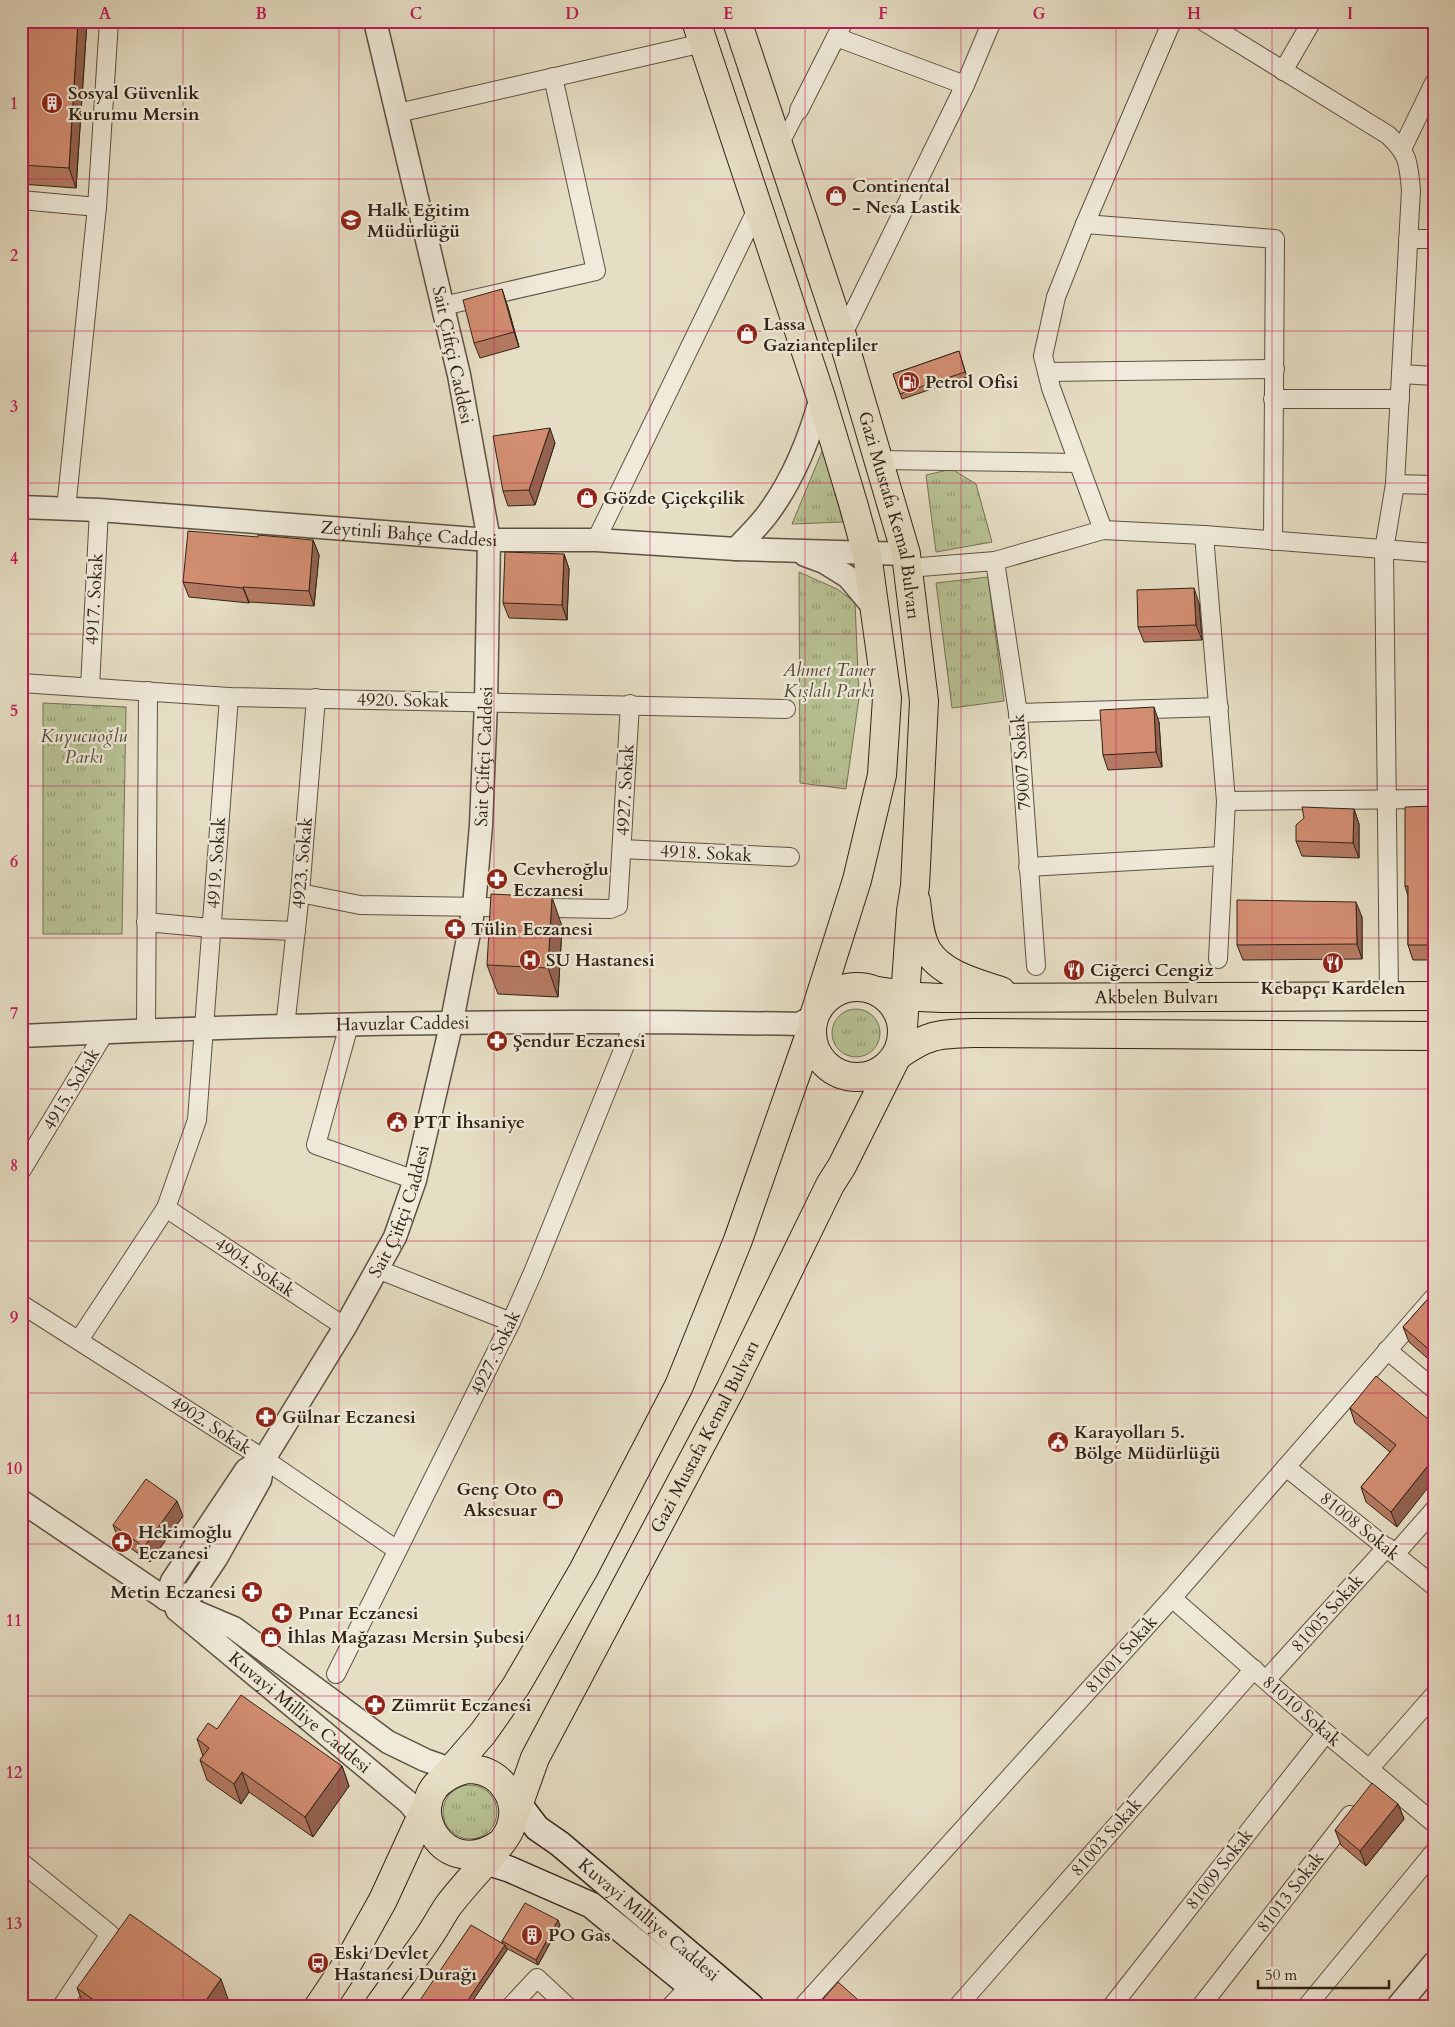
<svg xmlns="http://www.w3.org/2000/svg" width="1455" height="2027" viewBox="0 0 1455 2027" font-family="Cardo,serif">
  <defs>
    <pattern id="grass-tufts" width="24" height="20" patternUnits="userSpaceOnUse" patternTransform="scale(1.25)"><rect width="24" height="20" fill="#b7c193"/><path d="M3 7l-1-3M5 7V3M7 7l1-3M15 17l-1-3M17 17v-4M19 17l1-3" fill="none" stroke="#959c77"/></pattern>
  </defs>
  <rect width="100%" height="100%" fill="#e6dec4"/>
  <filter id="stains"><feTurbulence type="fractalNoise" baseFrequency=".004" numOctaves="4"/><feColorMatrix values="0 0 0 0 .2 0 0 0 0 .09 0 0 0 0 .02 0 0 0 .5 -.17"/></filter>
  <radialGradient id="worn" r=".72"><stop offset=".6" stop-color="#630" stop-opacity="0"/><stop offset="1" stop-color="#630" stop-opacity=".3"/></radialGradient>
  <g fill="url(#grass-tufts)" stroke="#747255">
    <polygon points="823,449 843,522 792,524"/>
    <polygon points="952,469 976,484 992,542 936,552 926,475"/>
    <polygon points="799,572 837,589 855,602 859,698 846,789 800,783"/>
    <polygon points="988,577 1004,701 952,708 936,583"/>
    <polygon points="43,703 126,707 122,934 43,934"/>
    <circle cx="856" cy="1033" r="24"/>
    <circle cx="470" cy="1812" r="27"/>
  </g>
  <g fill="none" stroke-linecap="round" stroke-linejoin="round">
    <g stroke="#5e5142" stroke-width="16">
      <polyline id="pedestrian" points="780,147 799,110"/>
    </g>
    <g stroke="#5e5142" stroke-width="20">
      <g id="minor">
        <path d="M1203,21L1388,135C1409,155 1408,161 1411,190L1395,484L1384,550L1389,995"/>
        <polyline points="836,37 965,85"/>
        <polyline points="1283,71 1312,21"/>
        <polyline points="799,110 844,21"/>
        <polyline points="398,113 703,43"/>
        <polyline points="1402,149 1434,83"/>
        <polyline points="21,200 97,207"/>
        <polyline points="1085,224 1275,239 1273,541"/>
        <polyline points="1408,239 1434,239"/>
        <polyline points="443,306 596,271 553,77"/>
        <polyline points="842,336 965,85 992,21"/>
        <polyline points="1047,372 1275,369"/>
        <polyline points="1401,374 1434,376"/>
        <polyline points="1273,399 1400,399"/>
        <polyline points="879,460 1078,463"/>
        <polyline points="1395,484 1434,485"/>
        <polyline points="66,509 97,207 109,21"/>
        <polyline points="1103,530 1051,388 1043,356 1056,297 1085,224 1172,21"/>
        <polyline points="1204,535 1226,801 1218,959"/>
        <polyline points="596,540 758,207"/>
        <polyline points="995,561 1018,713 1036,966"/>
        <polyline points="908,568 995,561 1103,530 1204,535 1434,553"/>
        <polyline points="21,683 229,697 786,709"/>
        <polyline points="90,687 99,510"/>
        <polyline points="1018,713 1219,707"/>
        <polyline points="1226,801 1434,799"/>
        <polyline points="622,849 790,857"/>
        <polyline points="1028,867 1222,856"/>
        <polyline points="300,893 360,905 610,909 618,906 630,704"/>
        <polyline points="146,922 211,928 296,931"/>
        <polyline points="349,1025 316,1145 415,1180"/>
        <polyline points="285,1027 300,893 316,698"/>
        <polyline points="146,1029 148,691"/>
        <polyline points="21,1171 105,1032"/>
        <polyline points="166,1208 345,1327"/>
        <polyline points="377,1269 511,1322"/>
        <polyline points="21,1304 264,1459 397,1550"/>
        <polyline points="79,1340 166,1208 197,1120 229,697"/>
        <polyline points="1387,1350 1434,1389"/>
        <polyline points="1286,1467 1434,1586"/>
        <polyline points="1395,1554 1434,1510"/>
        <polyline points="1172,1598 1326,1733 1434,1823"/>
        <polyline points="336,1674 511,1322 534,1270 634,1023"/>
        <polyline points="1267,1679 1387,1547"/>
        <polyline points="1369,1769 1434,1695"/>
        <polyline points="21,1862 110,1934 62,2006"/>
        <polyline points="511,2006 537,1978 567,2006"/>
        <polyline points="671,2006 691,1985"/>
        <polyline points="803,2006 1172,1598 1434,1297"/>
        <polyline points="958,2006 1254,1669"/>
        <polyline points="1112,2006 1326,1733"/>
        <polyline points="1201,2006 1350,1815"/>
        <polyline points="1307,2006 1434,1852"/>
      </g>
    </g>
    <g stroke="#5e5142" stroke-width="25">
      <g id="tertiary">
        <path id="s1" d="M21,507L99,510L489,540H596L736,549L906,554"/>
        <path d="M736,549C747,537 760,525 769,512C794,478 810,437 821,397"/>
        <polyline points="805,555 824,562 848,577 875,609"/>
        <path id="s2" d="M21,1036C280,1023 539,1019 799,1024L814,1016"/>
        <polyline points="21,1501 166,1599 234,1628 388,1742 425,1760 456,1771"/>
        <path id="s3" d="M166,1599L193,1593L217,1557L260,1480L264,1459L345,1327L395,1237L415,1180L452,1021L474,907L481,825L486,702L489,540L459,375L375,21"/>
        <polyline points="166,1599 172,1581 246,1470 264,1459"/>
        <path id="s4" d="M177,1610L409,1803L430,1829"/>
        <polyline points="1398,2006 1434,1963"/>
      </g>
    </g>
    <g stroke="#302217" stroke-width="28">
      <g id="secondary">
        <path id="s5" d="M509,1791L537,1828L560,1844L751,2006"/>
        <polyline points="467,1856 509,1869 591,1905 715,2006"/>
      </g>
    </g>
    <g stroke="#302217" stroke-width="30">
      <g id="primary">
        <path d="M916,901C918,917 919,936 927,950C941,974 976,983 1001,991"/>
        <path id="s6" d="M878,991L919,997L942,998L1434,996"/>
        <path d="M897,1056C928,1034 938,1034 975,1033L1434,1036"/>
      </g>
    </g>
    <g stroke="#302217" stroke-width="30">
      <g id="trunk">
        <polyline points="696,21 821,397 853,503 867,554 887,698 882,775 857,880 814,1016"/>
        <path id="s7" d="M737,21L842,336L906,554L924,701L915,886L911,911L903,1027"/>
        <circle cx="857" cy="1032" r="45"/>
        <polyline points="444,1778 483,1733 516,1686 584,1569 679,1386 738,1240 811,1031"/>
        <path id="s8" d="M514,1817L535,1758L730,1390L830,1185L842,1166L897,1056"/>
        <polyline points="319,2006 349,1961 383,1900 428,1802"/>
        <path d="M379,2006C394,1984 411,1963 426,1941C434,1930 440,1918 448,1906C461,1889 476,1873 490,1857C497,1848 506,1839 510,1829C521,1801 502,1771 472,1769C463,1769 455,1772 447,1777C400,1803 443,1885 501,1843"/>
      </g>
    </g>
    <use href="#pedestrian" stroke="#efead9" stroke-width="14"/>
    <use href="#minor" stroke="#efead9" stroke-width="18"/>
    <use href="#tertiary" stroke="#efead9" stroke-width="22"/>
    <use href="#secondary" stroke="#efead9" stroke-width="25"/>
    <use href="#primary" stroke="#e6dec4" stroke-width="28"/>
    <use href="#trunk" stroke="#e6dec4" stroke-width="28"/>
  </g>
  <g fill="#b57a62" stroke="#302217">
    <polygon points="21,21 87,21 76,188 21,184"/>
    <polygon points="507,304 519,347 480,358 474,343"/>
    <polygon points="959,351 967,377 902,399 893,374"/>
    <polygon points="555,443 535,505 508,506 503,491"/>
    <polygon points="313,540 319,555 314,606 249,602 249,603 189,597 183,582"/>
    <polygon points="564,554 569,569 567,620 509,618 503,603"/>
    <polygon points="1199,603 1202,640 1144,642 1138,627"/>
    <polygon points="1159,722 1162,767 1108,770 1103,755"/>
    <polygon points="1434,806 1434,960 1413,960 1408,945 1408,896 1405,886"/>
    <polygon points="1354,809 1359,824 1359,858 1302,856 1296,841"/>
    <polygon points="1362,917 1362,959 1243,960 1237,945"/>
    <polygon points="562,926 558,997 498,994 487,965"/>
    <polygon points="1434,1292 1434,1364 1409,1342 1403,1327"/>
    <polygon points="1350,1408 1434,1424 1397,1527 1366,1502 1361,1487 1390,1452 1355,1423"/>
    <polygon points="183,1516 150,1562 119,1540 113,1525"/>
    <polygon points="217,1729 342,1766 349,1786 313,1837 249,1792 241,1804 207,1780 200,1760 203,1756 197,1739"/>
    <polygon points="1398,1804 1404,1819 1366,1866 1341,1845 1335,1830"/>
    <polygon points="560,1925 538,1965 506,1948 507,1950 469,2006 416,2006 502,1943 502,1941"/>
    <polygon points="77,1988 228,1999 224,2006 84,2006"/>
  </g>
  <g fill="#946350" stroke="#302217">
    <polygon points="78,21 87,21 76,188 69,168"/>
    <polygon points="502,289 507,304 519,347 514,332"/>
    <polygon points="550,428 555,443 535,505 529,490"/>
    <polygon points="313,540 319,555 314,606 309,591"/>
    <polygon points="564,554 569,569 567,620 562,605"/>
    <polygon points="243,587 249,602 249,603 243,588"/>
    <polygon points="1194,588 1199,603 1202,640 1196,625"/>
    <polygon points="1154,707 1159,722 1162,767 1156,752"/>
    <polygon points="1354,809 1359,824 1359,858 1353,843"/>
    <polygon points="552,897 562,926 558,997 548,968"/>
    <polygon points="1356,902 1362,917 1362,959 1357,944"/>
    <polygon points="1434,1458 1434,1480 1397,1527 1391,1512"/>
    <polygon points="177,1501 183,1516 150,1562 144,1547"/>
    <polygon points="342,1766 349,1786 313,1837 305,1817"/>
    <polygon points="242,1772 249,1792 241,1804 234,1784"/>
    <polygon points="1398,1804 1404,1819 1366,1866 1360,1851"/>
    <polygon points="558,1920 560,1925 538,1965 536,1960"/>
    <polygon points="505,1945 507,1950 469,2006 464,2006"/>
    <polygon points="221,1979 228,1999 224,2006 202,2006"/>
  </g>
  <g fill="#d38e72" stroke="#302217">
    <polygon points="21,21 78,21 69,168 21,165"/>
    <polygon points="502,289 514,332 474,343 463,300"/>
    <polygon points="959,351 965,372 900,394 893,374"/>
    <polygon points="550,428 529,490 503,491 493,436"/>
    <polygon points="188,531 258,537 258,535 313,540 309,591 243,587 243,588 183,582"/>
    <polygon points="505,552 564,554 562,605 503,603"/>
    <polygon points="1194,588 1196,625 1138,627 1137,590"/>
    <polygon points="1154,707 1156,752 1103,755 1100,710"/>
    <polygon points="1434,806 1434,945 1408,945 1408,886 1405,886 1405,807"/>
    <polygon points="1302,807 1354,809 1353,843 1296,841 1296,825 1304,818"/>
    <polygon points="491,894 552,897 548,968 487,965"/>
    <polygon points="1237,900 1356,902 1357,944 1237,945"/>
    <polygon points="1434,1292 1434,1354 1403,1327"/>
    <polygon points="1376,1376 1434,1424 1434,1458 1391,1512 1361,1487 1396,1445 1350,1408"/>
    <polygon points="146,1479 177,1501 144,1547 113,1525"/>
    <polygon points="241,1695 342,1766 305,1817 242,1772 234,1784 200,1760 209,1748 197,1739 208,1723 217,1729"/>
    <polygon points="1372,1783 1398,1804 1360,1851 1335,1830"/>
    <polygon points="525,1903 558,1920 536,1960 502,1941"/>
    <polygon points="130,1914 221,1979 202,2006 102,2006 77,1988"/>
    <polygon points="471,1925 505,1945 464,2006 416,2006"/>
    <polygon points="838,1982 865,2006 817,2006"/>
  </g>
  <path fill="none" stroke="#c2185b" stroke-width="1" stroke-opacity="0.55" d="M183,21V2006M339,21V2006M494,21V2006M650,21V2006M805,21V2006M961,21V2006M1116,21V2006M1272,21V2006M21,179H1434M21,331H1434M21,483H1434M21,634H1434M21,786H1434M21,938H1434M21,1089H1434M21,1241H1434M21,1393H1434M21,1544H1434M21,1696H1434M21,1848H1434"/>
  <defs>
    <g id="building-disc" transform="scale(1.125)"><circle r="9.5" fill="#8f2418" stroke="#efead9"/><path d="M-4-6H4V6H1V3H-1V6H-4ZM-2.5-4.3h1.7v1.8h-1.7ZM.8-4.3h1.7v1.8H.8ZM-2.5-1h1.7V.8h-1.7ZM.8-1h1.7V.8H.8Z" fill="#fff"/></g>
    <g id="shop-disc" transform="scale(1.125)"><circle r="9.5" fill="#8f2418" stroke="#efead9"/><path d="M-5-2.5h2.3a2.7 3.5 0 0 1 5.4 0H5L5.5 6h-11ZM-1.5-2.5h3a1.5 2.3 0 0 0-3 0Z" fill="#fff"/></g>
    <g id="school-disc" transform="scale(1.125)"><circle r="9.5" fill="#8f2418" stroke="#efead9"/><path d="M0-5L7-2L0 1L-7-2ZM-4 1L0 2.5L4 1V4Q0 6-4 4Z" fill="#fff"/></g>
    <g id="fuel-disc" transform="scale(1.125)"><circle r="9.5" fill="#8f2418" stroke="#efead9"/><path d="M-5.5-6h7V0h2V4h1.3V-2.5L3-4.5l.8-.8L6-3V5H2.5V1h-1V6h-7ZM-4.2-4.7v3.2H.2V-4.7Z" fill="#fff"/></g>
    <g id="pharmacy-disc" transform="scale(1.125)"><circle r="9.5" fill="#8f2418" stroke="#efead9"/><path d="M-2-6h4v4h4v4h-4v4h-4v-4h-4v-4h4Z" fill="#fff"/></g>
    <g id="hospital-disc" transform="scale(1.125)"><circle r="9.5" fill="#8f2418" stroke="#efead9"/><path d="M-5-5h3v3.5h4V-5h3V5h-3V1.5h-4V5h-3Z" fill="#fff"/></g>
    <g id="restaurant-disc" transform="scale(1.125)"><circle r="9.5" fill="#8f2418" stroke="#efead9"/><path d="M-5-6h1v4h1v-4h1v4h1v-4h1v5L-1.5 .5V6h-2V.5L-5-1ZM5-6V6H3V1.5H1.5Q1.5-4 5-6Z" fill="#fff"/></g>
    <g id="civic-disc" transform="scale(1.125)"><circle r="9.5" fill="#8f2418" stroke="#efead9"/><path d="M-.6-6.5H3V-4.5H.6V-3L4-1V1h2V6H-6V1h2V-1L-.6-3ZM-1.2 2.5V6h2.4V2.5Z" fill="#fff"/></g>
    <g id="bus-disc" transform="scale(1.125)"><circle r="9.5" fill="#8f2418" stroke="#efead9"/><path d="M-5-6H5V4H4V6H2V4H-2V6H-4V4H-5ZM-3.5-4V0h7V-4ZM-3.5 1.2v1.5H-2V1.2ZM2 1.2v1.5H3.5V1.2Z" fill="#fff"/></g>
  </defs>
  <g fill-rule="evenodd">
    <use href="#building-disc" x="52" y="103"/>
    <use href="#shop-disc" x="836" y="196"/>
    <use href="#school-disc" x="351" y="220"/>
    <use href="#shop-disc" x="747" y="334"/>
    <use href="#fuel-disc" x="909" y="382"/>
    <use href="#shop-disc" x="587" y="498"/>
    <use href="#pharmacy-disc" x="497" y="879"/>
    <use href="#pharmacy-disc" x="455" y="929"/>
    <use href="#hospital-disc" x="530" y="960"/>
    <use href="#restaurant-disc" x="1333" y="963"/>
    <use href="#restaurant-disc" x="1074" y="970"/>
    <use href="#pharmacy-disc" x="497" y="1041"/>
    <use href="#civic-disc" x="397" y="1122"/>
    <use href="#pharmacy-disc" x="266" y="1417"/>
    <use href="#civic-disc" x="1058" y="1442"/>
    <use href="#shop-disc" x="553" y="1499"/>
    <use href="#pharmacy-disc" x="122" y="1542"/>
    <use href="#pharmacy-disc" x="252" y="1592"/>
    <use href="#pharmacy-disc" x="282" y="1613"/>
    <use href="#shop-disc" x="271" y="1637"/>
    <use href="#pharmacy-disc" x="375" y="1705"/>
    <use href="#building-disc" x="532" y="1935"/>
    <use href="#bus-disc" x="318" y="1963"/>
  </g>
  <g text-anchor="middle" stroke-width="4.5" stroke-linejoin="round" paint-order="stroke">
    <g font-size="18" font-weight="bold" fill="#302217" stroke="#efead9" text-anchor="start">
      <text x="68" y="99">Sosyal Güvenlik<tspan x="68" dy="21">Kurumu Mersin</tspan></text>
      <text x="852" y="192">Continental<tspan x="852" dy="21">- Nesa Lastik</tspan></text>
      <text x="367" y="216">Halk Eğitim<tspan x="367" dy="21">Müdürlüğü</tspan></text>
      <text x="763" y="330">Lassa<tspan x="763" dy="21">Gaziantepliler</tspan></text>
      <text x="925" y="388">Petrol Ofisi</text>
      <text x="603" y="504">Gözde Çiçekçilik</text>
      <text x="513" y="875">Cevheroğlu<tspan x="513" dy="21">Eczanesi</tspan></text>
      <text x="471" y="935">Tülin Eczanesi</text>
      <text x="546" y="966">SU Hastanesi</text>
      <text x="1090" y="976">Ciğerci Cengiz</text>
      <text x="1333" y="994" text-anchor="middle">Kebapçı Kardelen</text>
      <text x="513" y="1047">Şendur Eczanesi</text>
      <text x="413" y="1128">PTT İhsaniye</text>
      <text x="282" y="1423">Gülnar Eczanesi</text>
      <text x="1074" y="1438">Karayolları 5.<tspan x="1074" dy="21">Bölge Müdürlüğü</tspan></text>
      <text x="537" y="1495" text-anchor="end">Genç Oto<tspan x="537" dy="21">Aksesuar</tspan></text>
      <text x="138" y="1538">Hekimoğlu<tspan x="138" dy="21">Eczanesi</tspan></text>
      <text x="236" y="1598" text-anchor="end">Metin Eczanesi</text>
      <text x="298" y="1619">Pınar Eczanesi</text>
      <text x="287" y="1643">İhlas Mağazası Mersin Şubesi</text>
      <text x="391" y="1711">Zümrüt Eczanesi</text>
      <text x="548" y="1941">PO Gas</text>
      <text x="334" y="1959">Eski Devlet<tspan x="334" dy="21">Hastanesi Durağı</tspan></text>
    </g>
    <g font-size="18" fill="#302217" stroke="#efead9">
      <text transform="translate(453 355) rotate(78)" y="6">Sait Çiftçi Caddesi</text>
      <text dy="6" stroke="none"><textPath href="#s7" startOffset="518">Gazi Mustafa Kemal Bulvarı</textPath></text>
      <text dy="6" stroke="none"><textPath href="#s1" startOffset="389">Zeytinli Bahçe Caddesi</textPath></text>
      <text transform="translate(94 599) rotate(-87)" y="6">4917. Sokak</text>
      <text transform="translate(403 700) rotate(1)" y="6">4920. Sokak</text>
      <text dy="6" stroke="none"><textPath href="#s3" startOffset="929">Sait Çiftçi Caddesi</textPath></text>
      <text transform="translate(1021 762) rotate(-94)" y="6">79007 Sokak</text>
      <text transform="translate(625 790) rotate(-87)" y="6">4927. Sokak</text>
      <text transform="translate(706 853) rotate(3)" y="6">4918. Sokak</text>
      <text transform="translate(216 863) rotate(-86)" y="6">4919. Sokak</text>
      <text transform="translate(302 863) rotate(-85)" y="6">4923. Sokak</text>
      <text dy="6" stroke="none"><textPath href="#s6" startOffset="279">Akbelen Bulvarı</textPath></text>
      <text dy="6" stroke="none"><textPath href="#s2" startOffset="382">Havuzlar Caddesi</textPath></text>
      <text transform="translate(71 1089) rotate(-59)" y="6">4915. Sokak</text>
      <text dy="6" stroke="none"><textPath href="#s3" startOffset="464">Sait Çiftçi Caddesi</textPath></text>
      <text transform="translate(255 1267) rotate(34)" y="6">4904. Sokak</text>
      <text transform="translate(495 1353) rotate(-64)" y="6">4927. Sokak</text>
      <text transform="translate(211 1425) rotate(33)" y="6">4902. Sokak</text>
      <text dy="6" stroke="none"><textPath href="#s8" startOffset="426">Gazi Mustafa Kemal Bulvarı</textPath></text>
      <text transform="translate(1360 1526) rotate(39)" y="6">81008 Sokak</text>
      <text transform="translate(1327 1613) rotate(-48)" y="6">81005 Sokak</text>
      <text transform="translate(1121 1654) rotate(-48)" y="6">81001 Sokak</text>
      <text transform="translate(1302 1711) rotate(41)" y="6">81010 Sokak</text>
      <text dy="6" stroke="none"><textPath href="#s4" startOffset="160">Kuvayi Milliye Caddesi</textPath></text>
      <text transform="translate(1106 1837) rotate(-49)" y="6">81003 Sokak</text>
      <text transform="translate(1219 1869) rotate(-52)" y="6">81009 Sokak</text>
      <text transform="translate(1290 1892) rotate(-52)" y="6">81013 Sokak</text>
      <text dy="6" stroke="none"><textPath href="#s5" startOffset="191">Kuvayi Milliye Caddesi</textPath></text>
    </g>
    <g font-size="18" font-style="italic" fill="#524a36" stroke="#efead9">
      <text x="829" y="676">Ahmet Taner<tspan x="829" dy="21">Kışlalı Parkı</tspan></text>
      <text x="84" y="742">Kuyucuoğlu<tspan x="84" dy="21">Parkı</tspan></text>
    </g>
  </g>
  <rect width="1455" height="2027" fill="none" stroke="#e6dec4" stroke-width="55"/>
  <path d="M1258 1980v8h131v-8" fill="none" stroke="#302217" stroke-width="2.5"/>
  <text x="1265" y="1980" font-size="15" fill="#302217" stroke="#efead9" stroke-width="4" paint-order="stroke">50 m</text>
  <rect x="28" y="28" width="1400" height="1972" fill="none" stroke="#c2185b" stroke-width="2"/>
  <g font-size="16" text-anchor="middle" font-weight="bold" fill="#c2185b">
    <text x="105" y="19">A</text>
    <text x="261" y="19">B</text>
    <text x="416" y="19">C</text>
    <text x="572" y="19">D</text>
    <text x="728" y="19">E</text>
    <text x="883" y="19">F</text>
    <text x="1039" y="19">G</text>
    <text x="1194" y="19">H</text>
    <text x="1350" y="19">I</text>
    <text x="14" y="109">1</text>
    <text x="14" y="261">2</text>
    <text x="14" y="412">3</text>
    <text x="14" y="564">4</text>
    <text x="14" y="716">5</text>
    <text x="14" y="867">6</text>
    <text x="14" y="1019">7</text>
    <text x="14" y="1171">8</text>
    <text x="14" y="1323">9</text>
    <text x="14" y="1474">10</text>
    <text x="14" y="1626">11</text>
    <text x="14" y="1778">12</text>
    <text x="14" y="1929">13</text>
  </g>
  <rect width="100%" height="100%" filter="url(#stains)"/>
  <rect width="100%" height="100%" fill="url(#worn)"/>
</svg>
